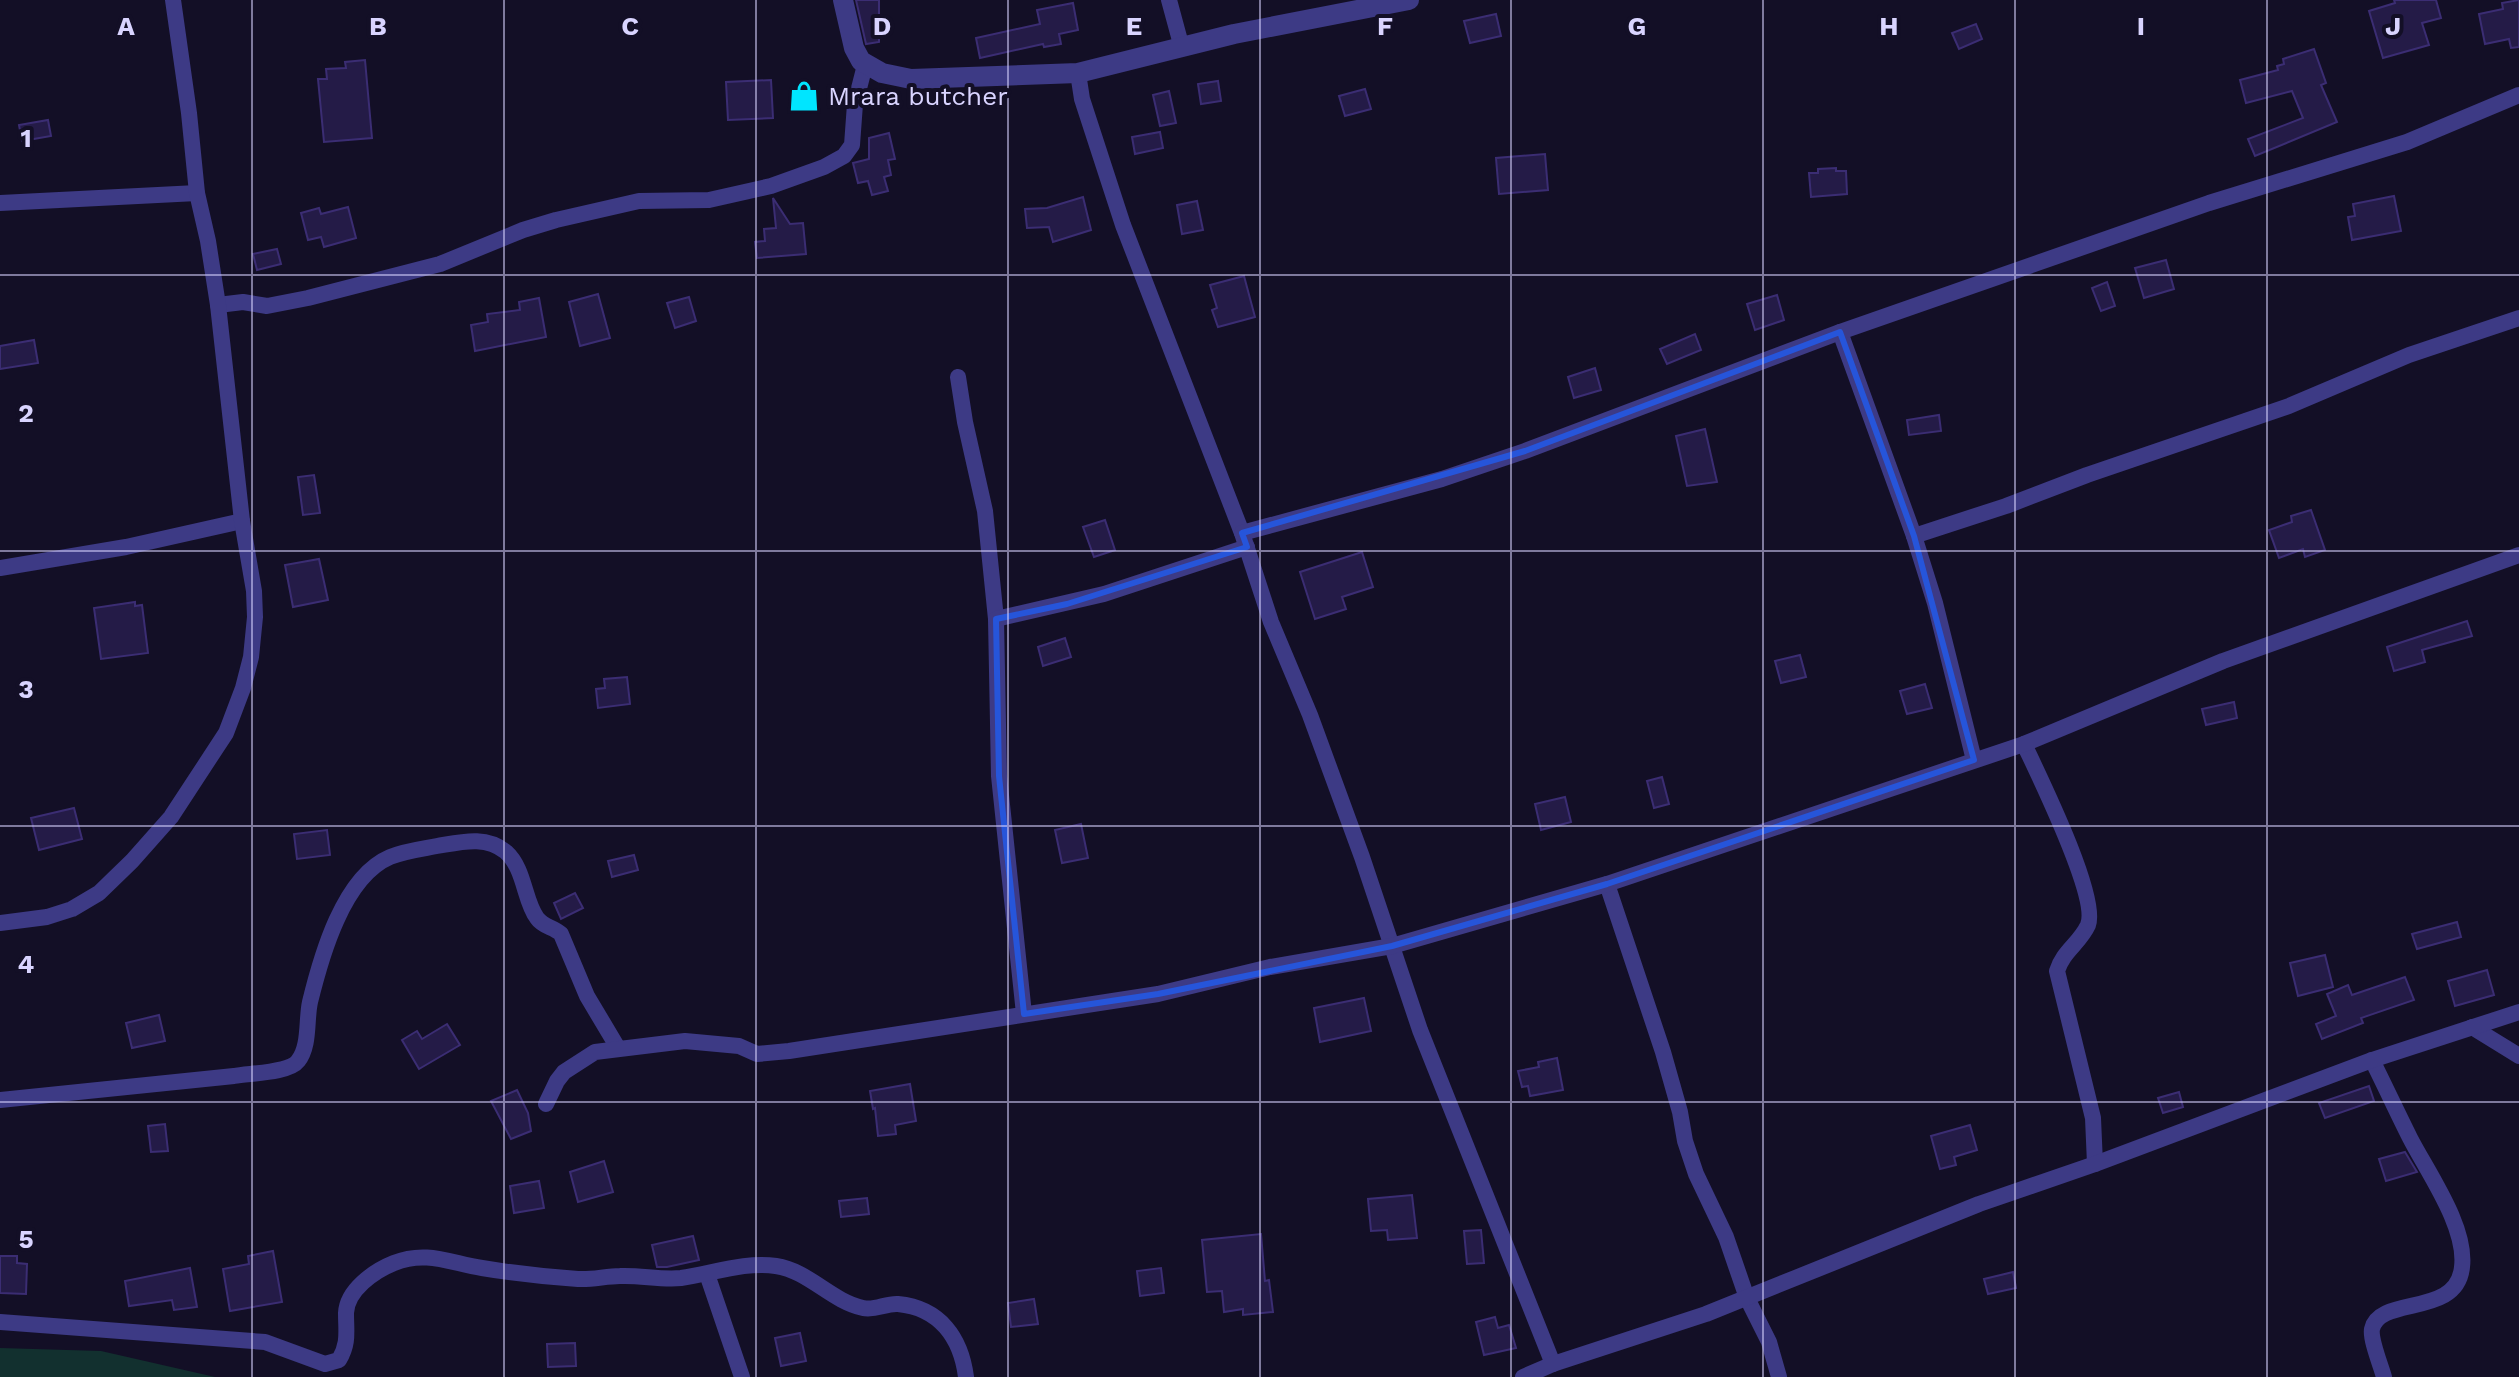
<svg xmlns="http://www.w3.org/2000/svg" width="2519" height="1377" viewBox="0 0 2519 1377" font-family="'Work Sans',sans-serif">
  <rect width="100%" height="100%" fill="#130f26"/>
  <polygon fill="#12302f" points="0,1348 101,1351 215,1377 0,1377"/>
  <g fill="#241b47" stroke="#3b2d73" stroke-width="2">
    <polygon points="856,0 879,0 879,42 866,44"/>
    <polygon points="2394,0 2436,0 2441,18 2422,23 2429,45 2383,58 2369,11 2395,3"/>
    <polygon points="2519,0 2519,47 2511,48 2509,39 2485,44 2479,14 2503,9 2502,3"/>
    <polygon points="1073,3 1078,30 1059,34 1061,44 1044,47 1043,44 980,58 976,38 1040,24 1037,10"/>
    <polygon points="1496,14 1501,36 1470,43 1464,21"/>
    <polygon points="1976,24 1982,39 1959,49 1952,33"/>
    <polygon points="2314,49 2326,83 2321,85 2337,122 2255,156 2248,139 2303,118 2292,91 2246,103 2240,80 2278,70 2277,66 2284,64 2283,59"/>
    <polygon points="365,60 372,138 324,142 318,79 327,79 326,69 346,68 345,62"/>
    <polygon points="771,80 773,118 728,120 726,82"/>
    <polygon points="1218,81 1221,101 1201,104 1198,84"/>
    <polygon points="1365,89 1371,109 1345,116 1339,96"/>
    <polygon points="1169,91 1176,123 1160,126 1153,95"/>
    <polygon points="48,120 51,136 22,141 19,125"/>
    <polygon points="1160,132 1163,148 1135,154 1132,137"/>
    <polygon points="889,133 895,159 888,160 891,175 884,177 888,191 872,195 868,181 858,183 853,163 869,159 869,138"/>
    <polygon points="1545,154 1548,190 1499,194 1496,158"/>
    <polygon points="1836,168 1836,171 1846,171 1847,194 1811,197 1809,173 1818,173 1818,169"/>
    <polygon points="2394,196 2401,231 2352,240 2348,217 2355,216 2353,204"/>
    <polygon points="1083,197 1091,230 1053,242 1049,227 1027,228 1025,209 1047,208"/>
    <polygon points="773,198 790,224 803,223 806,254 757,258 755,242 765,241 764,229 776,228"/>
    <polygon points="1197,201 1203,230 1182,234 1177,205"/>
    <polygon points="348,207 356,238 324,247 321,237 308,240 301,213 319,208 321,214"/>
    <polygon points="277,249 281,264 257,270 253,254"/>
    <polygon points="2166,260 2174,289 2144,298 2135,268"/>
    <polygon points="1244,276 1255,317 1218,327 1212,310 1217,308 1210,285"/>
    <polygon points="2107,282 2115,306 2101,311 2092,288"/>
    <polygon points="598,294 610,338 580,346 569,302"/>
    <polygon points="1777,295 1784,320 1755,330 1747,304"/>
    <polygon points="689,297 696,321 675,328 667,303"/>
    <polygon points="539,298 546,337 475,351 471,325 488,322 487,314 520,310 519,302"/>
    <polygon points="1695,334 1701,350 1667,364 1660,349"/>
    <polygon points="34,340 38,363 0,369 0,346"/>
    <polygon points="1595,368 1601,390 1574,398 1568,377"/>
    <polygon points="1939,415 1941,431 1909,435 1907,420"/>
    <polygon points="1705,429 1717,482 1687,486 1676,436"/>
    <polygon points="314,475 320,513 303,515 298,477"/>
    <polygon points="2311,510 2325,550 2305,557 2303,549 2279,558 2269,530 2292,522 2291,516"/>
    <polygon points="1105,520 1115,550 1094,557 1083,527"/>
    <polygon points="1362,552 1373,587 1342,597 1346,609 1315,619 1300,572"/>
    <polygon points="319,559 328,600 293,607 285,565"/>
    <polygon points="135,602 135,606 142,605 148,653 101,659 94,608"/>
    <polygon points="2467,621 2472,636 2422,650 2425,662 2394,671 2387,647"/>
    <polygon points="1065,638 1071,657 1043,666 1038,647"/>
    <polygon points="1800,655 1806,677 1781,683 1775,661"/>
    <polygon points="627,677 630,704 598,708 596,689 605,688 604,679"/>
    <polygon points="1925,684 1932,708 1907,714 1900,691"/>
    <polygon points="2234,702 2237,718 2206,725 2202,709"/>
    <polygon points="1662,777 1669,804 1654,808 1647,781"/>
    <polygon points="1565,797 1571,822 1541,830 1535,804"/>
    <polygon points="74,808 82,839 39,850 31,818"/>
    <polygon points="1081,824 1088,858 1062,863 1055,830"/>
    <polygon points="327,830 330,855 297,859 294,834"/>
    <polygon points="634,855 638,870 612,877 608,861"/>
    <polygon points="575,893 583,908 561,919 554,903"/>
    <polygon points="2457,922 2461,937 2417,949 2412,934"/>
    <polygon points="2325,955 2333,987 2298,996 2290,963"/>
    <polygon points="2487,970 2494,995 2455,1006 2448,981"/>
    <polygon points="2405,977 2414,1000 2361,1018 2363,1023 2322,1039 2316,1024 2336,1016 2327,994 2348,985 2352,995"/>
    <polygon points="1364,998 1371,1031 1320,1042 1314,1008"/>
    <polygon points="159,1015 165,1041 132,1048 126,1023"/>
    <polygon points="447,1024 460,1045 419,1069 402,1040 417,1031 422,1039"/>
    <polygon points="1557,1058 1563,1090 1530,1096 1528,1086 1522,1087 1518,1071 1539,1067 1538,1062"/>
    <polygon points="910,1084 916,1121 895,1125 896,1134 878,1136 875,1108 873,1109 870,1091"/>
    <polygon points="2369,1086 2374,1101 2325,1118 2319,1103"/>
    <polygon points="517,1090 528,1113 531,1131 511,1139 491,1101"/>
    <polygon points="2179,1092 2183,1107 2163,1113 2158,1098"/>
    <polygon points="165,1124 168,1151 151,1152 148,1126"/>
    <polygon points="1970,1125 1977,1150 1954,1157 1956,1165 1940,1169 1931,1136"/>
    <polygon points="2405,1152 2417,1172 2386,1181 2379,1159"/>
    <polygon points="604,1161 613,1192 578,1202 570,1172"/>
    <polygon points="539,1181 544,1208 514,1213 510,1186"/>
    <polygon points="1412,1195 1417,1238 1388,1240 1387,1230 1371,1231 1368,1199"/>
    <polygon points="867,1198 869,1214 841,1217 839,1201"/>
    <polygon points="1481,1230 1484,1263 1467,1264 1464,1231"/>
    <polygon points="1261,1234 1265,1281 1269,1280 1273,1312 1243,1315 1243,1309 1224,1312 1222,1291 1207,1292 1202,1240"/>
    <polygon points="693,1236 699,1260 667,1267 657,1267 652,1245"/>
    <polygon points="273,1251 282,1302 230,1311 223,1269 249,1264 248,1256"/>
    <polygon points="0,1256 17,1256 17,1263 27,1264 26,1294 0,1293"/>
    <polygon points="190,1268 197,1307 174,1310 172,1300 129,1306 125,1281"/>
    <polygon points="1161,1268 1164,1293 1140,1296 1137,1271"/>
    <polygon points="2013,1272 2016,1288 1988,1294 1984,1279"/>
    <polygon points="1034,1299 1038,1324 1011,1327 1008,1303"/>
    <polygon points="1495,1317 1498,1328 1509,1325 1516,1348 1484,1355 1476,1322"/>
    <polygon points="800,1333 806,1361 781,1366 775,1338"/>
    <polygon points="575,1343 576,1366 548,1367 547,1344"/>
  </g>
  <g fill="none" stroke-linecap="round" stroke-linejoin="round">
    <g stroke="#3d3a85" stroke-width="16">
      <polyline points="1169,0 1182,48"/>
      <polyline points="1078,73 1082,99 1123,225 1242,533 1271,622 1310,715 1362,857 1420,1030 1553,1364"/>
      <polyline points="0,203 197,193"/>
      <polyline points="218,305 243,302 267,306 308,298 440,264 523,230 556,220 639,201 709,200 771,186 824,167 844,156 852,145 855,104 865,65"/>
      <polyline points="1840,332 1914,536 1935,603 1974,760"/>
      <polyline points="958,377 965,422 985,511 996,619 999,776 1024,1014"/>
      <polyline points="1242,533 1442,479 1525,451 1840,332 2209,203 2407,142 2519,95"/>
      <polyline points="1914,536 2006,506 2087,475 2289,406 2409,355 2519,318"/>
      <polyline points="0,568 126,547 242,521"/>
      <polyline points="996,619 1104,594 1247,547"/>
      <path d="M2024,744C2038,774 2099,897 2088,925C2080,943 2063,951 2057,971L2093,1118L2095,1164"/>
      <polyline points="1607,884 1663,1052 1680,1112 1685,1141 1696,1174 1726,1237 1747,1298 1769,1342 1779,1377"/>
      <polyline points="0,923 47,917 72,909 99,893 132,861 171,817 226,733 243,688 251,657 255,617 254,591 242,521 218,305 208,241 197,193 189,113 173,0"/>
      <polyline points="2472,1027 2519,1056"/>
      <path d="M2372,1060C2385,1086 2397,1112 2410,1138C2428,1173 2467,1227 2462,1267C2457,1318 2380,1295 2372,1329C2370,1339 2381,1366 2384,1377"/>
      <path d="M0,1100L234,1076C250,1073 289,1073 298,1061C310,1046 306,1020 310,1002C321,957 343,877 390,857C404,851 421,849 437,846C461,842 486,835 506,852C525,869 524,901 537,918C543,927 554,927 561,934L587,996L618,1048"/>
      <polyline points="546,1104 557,1081 564,1072 595,1052 685,1041 739,1046 757,1054 789,1051 1158,994 1270,967 1392,946 1607,884 2024,744 2223,661 2519,555"/>
      <polyline points="707,1274 742,1377"/>
      <path d="M0,1322L265,1342L325,1364L339,1360C349,1343 346,1332 346,1313C347,1290 374,1271 394,1263C426,1250 450,1263 482,1268C512,1273 548,1277 578,1279C592,1280 606,1276 620,1276C641,1275 660,1280 681,1278C711,1274 745,1261 776,1266C809,1271 831,1301 863,1308C875,1311 886,1303 898,1304C940,1308 961,1338 966,1377"/>
      <polyline points="1523,1377 1553,1364 1706,1314 1979,1204 2095,1164 2372,1060 2519,1012"/>
    </g>
    <polyline stroke="#3d3a85" stroke-width="20" points="843,0 854,48 861,61 882,73 911,79 1078,73 1234,34 1409,0"/>
  </g>
  <path fill="none" stroke="#2655da" stroke-width="6" stroke-linejoin="round" d="M1840,332L1914,536L1974,760L1607,884L1392,946L1158,994L1024,1014L999,776L996,619L1067,604L1247,547L1242,533L1525,451Z"/>
  <path fill="none" stroke="#d9d4ff" stroke-width="2" stroke-opacity="0.55" d="M252,0V1377M504,0V1377M756,0V1377M1008,0V1377M1260,0V1377M1511,0V1377M1763,0V1377M2015,0V1377M2267,0V1377M0,275H2519M0,551H2519M0,826H2519M0,1102H2519"/>
  <defs>
    <g id="shop-bare" transform="scale(2.4)"><path d="M-5-2.5h2.3a2.7 3.5 0 0 1 5.4 0H5L5.5 6h-11ZM-1.5-2.5h3a1.5 2.3 0 0 0-3 0Z" fill="#00e5ff" stroke="#130f26" stroke-width="2.5" paint-order="stroke"/></g>
  </defs>
  <g fill-rule="evenodd">
    <use href="#shop-bare" x="804" y="96"/>
  </g>
  <g text-anchor="middle" stroke-width="8" stroke-linejoin="round" paint-order="stroke">
    <g font-size="26" fill="#d9d4ff" stroke="#130f26" text-anchor="start">
      <text x="828" y="105">Mrara butcher</text>
    </g>
  </g>
  <g font-size="26" text-anchor="middle" font-weight="bold" fill="#d9d4ff" stroke="#130f26" stroke-width="8" stroke-linejoin="round" paint-order="stroke">
    <text x="126" y="35">A</text>
    <text x="378" y="35">B</text>
    <text x="630" y="35">C</text>
    <text x="882" y="35">D</text>
    <text x="1134" y="35">E</text>
    <text x="1385" y="35">F</text>
    <text x="1637" y="35">G</text>
    <text x="1889" y="35">H</text>
    <text x="2141" y="35">I</text>
    <text x="2393" y="35">J</text>
    <text x="26" y="147">1</text>
    <text x="26" y="422">2</text>
    <text x="26" y="698">3</text>
    <text x="26" y="973">4</text>
    <text x="26" y="1248">5</text>
  </g>
</svg>
